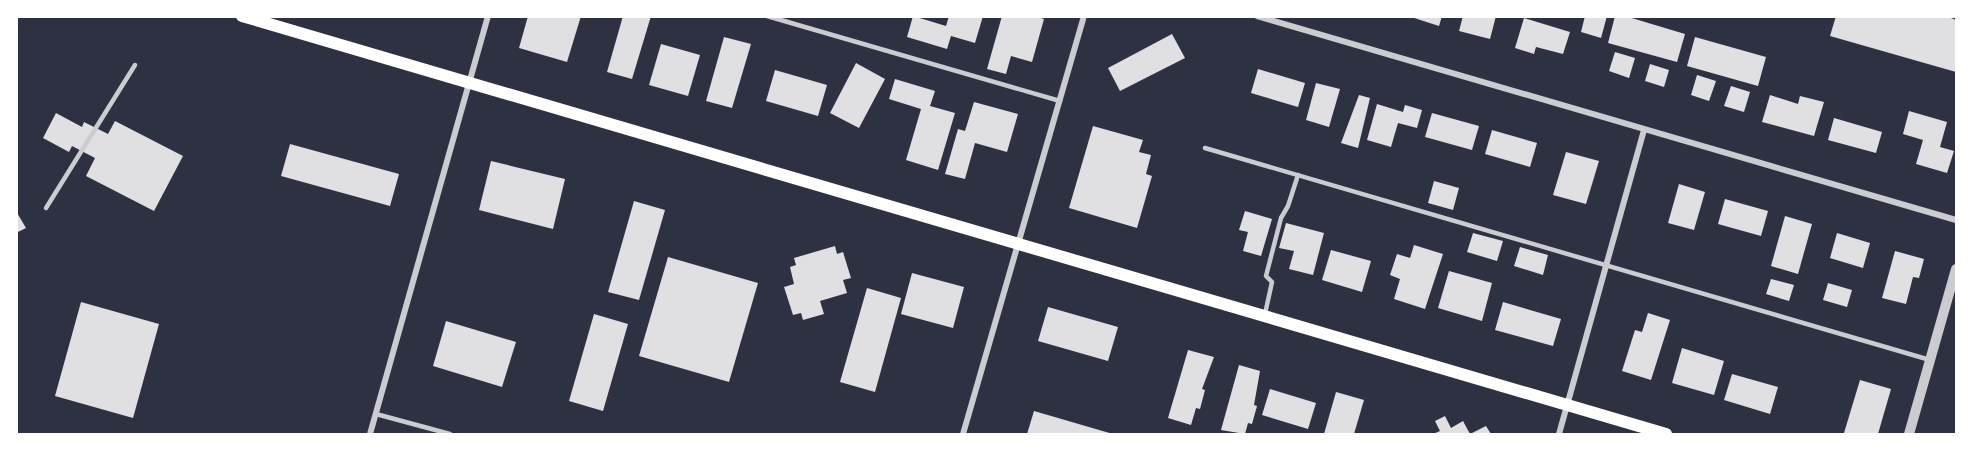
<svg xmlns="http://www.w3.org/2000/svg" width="1973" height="451" viewBox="0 0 1973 451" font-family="'Nunito Sans',sans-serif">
  <rect width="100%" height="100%" fill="#2d3142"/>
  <g fill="#e0e0e3">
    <polygon points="528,16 581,16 567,62 519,48"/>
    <polygon points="623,16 651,16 632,79 607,72"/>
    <polygon points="913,16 946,26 949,16 983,16 975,43 951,36 947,49 907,37"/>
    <polygon points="1002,16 1034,16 1044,19 1032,62 1011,56 1006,74 987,69"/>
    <polygon points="1408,16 1442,16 1439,26"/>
    <polygon points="1463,16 1496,16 1490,39 1459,31"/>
    <polygon points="1585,16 1607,16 1601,38 1581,32"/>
    <polygon points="1615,16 1625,16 1685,34 1677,62 1608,43"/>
    <polygon points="1836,16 1946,16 1956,20 1956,72 1830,36"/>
    <polygon points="1524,18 1570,32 1563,54 1536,47 1534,54 1515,48"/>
    <polygon points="1172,34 1185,58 1120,91 1108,68"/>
    <polygon points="724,37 751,44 732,108 706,101"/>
    <polygon points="1695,37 1766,57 1758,86 1687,66"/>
    <polygon points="661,44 700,55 688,96 649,85"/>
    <polygon points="1615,52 1635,58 1629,78 1609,71"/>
    <polygon points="856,63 885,79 859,128 830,113"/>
    <polygon points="1650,64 1669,70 1664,87 1645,81"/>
    <polygon points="1258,69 1305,83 1298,107 1251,93"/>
    <polygon points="775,70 827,85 818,116 766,101"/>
    <polygon points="1697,75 1716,81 1709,101 1691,95"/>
    <polygon points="895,79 935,91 930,106 955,113 938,170 906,160 921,109 889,99"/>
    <polygon points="1316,83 1340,89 1329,127 1306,120"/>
    <polygon points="1731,86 1750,92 1744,112 1724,106"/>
    <polygon points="1359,95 1370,98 1358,148 1341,143"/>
    <polygon points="1770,95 1798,104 1800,96 1824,102 1814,136 1762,122"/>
    <polygon points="974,102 1018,114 1007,152 975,143 965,179 945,174 958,129 965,131"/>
    <polygon points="1377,104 1403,112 1405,105 1422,110 1417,128 1398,123 1391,147 1367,140"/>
    <polygon points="1909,111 1947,122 1940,147 1954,151 1947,173 1916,164 1923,140 1903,134"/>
    <polygon points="56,113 82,127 84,122 108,134 115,121 183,156 154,211 86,176 95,158 72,146 69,152 43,138"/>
    <polygon points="1432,113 1479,126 1472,150 1425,137"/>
    <polygon points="1834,118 1882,132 1876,153 1828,140"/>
    <polygon points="1093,126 1143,140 1139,152 1151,155 1146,174 1152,176 1137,228 1069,208"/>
    <polygon points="1492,130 1537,143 1530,167 1485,154"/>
    <polygon points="290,144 399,174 390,206 281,176"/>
    <polygon points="1566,152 1599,161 1586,204 1553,195"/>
    <polygon points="491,161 565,179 553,229 479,210"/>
    <polygon points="1434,181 1459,188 1453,210 1428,203"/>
    <polygon points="1679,184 1705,192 1694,230 1668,223"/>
    <polygon points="1725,199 1768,211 1761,236 1718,224"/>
    <polygon points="634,201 665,210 639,300 608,292"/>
    <polygon points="16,211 26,228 16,233"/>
    <polygon points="1245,211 1272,219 1261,256 1243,251 1248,232 1239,230"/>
    <polygon points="1785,216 1812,224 1798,274 1771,266"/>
    <polygon points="1286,223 1324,233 1313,275 1289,269 1294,251 1279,248"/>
    <polygon points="1473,233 1503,241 1497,261 1467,252"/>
    <polygon points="1837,233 1870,243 1863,268 1830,258"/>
    <polygon points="1414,245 1443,254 1425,309 1394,299 1400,279 1390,275 1397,254 1410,258"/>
    <polygon points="835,246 837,254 843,252 851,278 843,280 847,293 820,301 824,314 803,320 801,313 793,315 784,287 794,284 790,267 796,265 794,258"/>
    <polygon points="1520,247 1548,255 1543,275 1514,266"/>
    <polygon points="1331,250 1371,261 1362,292 1322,280"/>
    <polygon points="1895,251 1924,259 1919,278 1913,277 1906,304 1882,298"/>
    <polygon points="668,257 758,283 729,382 639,356"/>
    <polygon points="1449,271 1492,283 1482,321 1438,308"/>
    <polygon points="912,273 964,287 953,328 901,314"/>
    <polygon points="1771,279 1794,285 1789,301 1766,294"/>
    <polygon points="1828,283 1852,290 1847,307 1823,300"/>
    <polygon points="867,288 901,298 875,392 840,382"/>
    <polygon points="81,302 159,324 133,418 55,396"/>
    <polygon points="1503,302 1561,319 1553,346 1495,330"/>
    <polygon points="1048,307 1118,327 1108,361 1038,341"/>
    <polygon points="1648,313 1670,320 1651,380 1622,371 1635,330 1642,332"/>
    <polygon points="594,314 628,324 603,411 569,401"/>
    <polygon points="446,321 516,342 502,387 433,366"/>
    <polygon points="1682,348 1724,361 1714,395 1672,383"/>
    <polygon points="1188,350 1214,357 1202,389 1205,390 1200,409 1196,408 1191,425 1168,418"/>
    <polygon points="1239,365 1260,371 1254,405 1257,406 1252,424 1248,423 1245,434 1221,430"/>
    <polygon points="1732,374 1778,387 1770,414 1724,400"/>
    <polygon points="1860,380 1891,389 1878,434 1844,433"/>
    <polygon points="1270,389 1316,403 1308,429 1262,415"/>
    <polygon points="1336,392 1364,400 1354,434 1324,434"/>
    <polygon points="1034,411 1113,434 1027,434"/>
    <polygon points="1445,416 1451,428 1463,421 1470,434 1486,426 1491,434 1433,434 1440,431 1435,421"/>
  </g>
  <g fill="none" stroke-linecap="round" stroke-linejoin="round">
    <g stroke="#caccd0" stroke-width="4.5">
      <polyline points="767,16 1060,101"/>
      <polyline points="1205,148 1930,360"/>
      <polyline points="46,208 135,65"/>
      <polyline points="1265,314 1272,282 1266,276 1281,218 1288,206 1298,175"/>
      <polyline points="376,414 450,434"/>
    </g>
    <g stroke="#caccd0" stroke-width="6">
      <polyline points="1257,16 1956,220"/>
      <polyline points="370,434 488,16"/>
      <polyline points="963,434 1084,16"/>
      <polyline points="1559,434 1644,130"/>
    </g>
    <polyline stroke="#caccd0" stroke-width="10" points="1909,434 1956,269"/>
    <polyline stroke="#fff" stroke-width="12" points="242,16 1666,434"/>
  </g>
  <rect width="1973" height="451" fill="none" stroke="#ffffff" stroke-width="36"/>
</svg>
